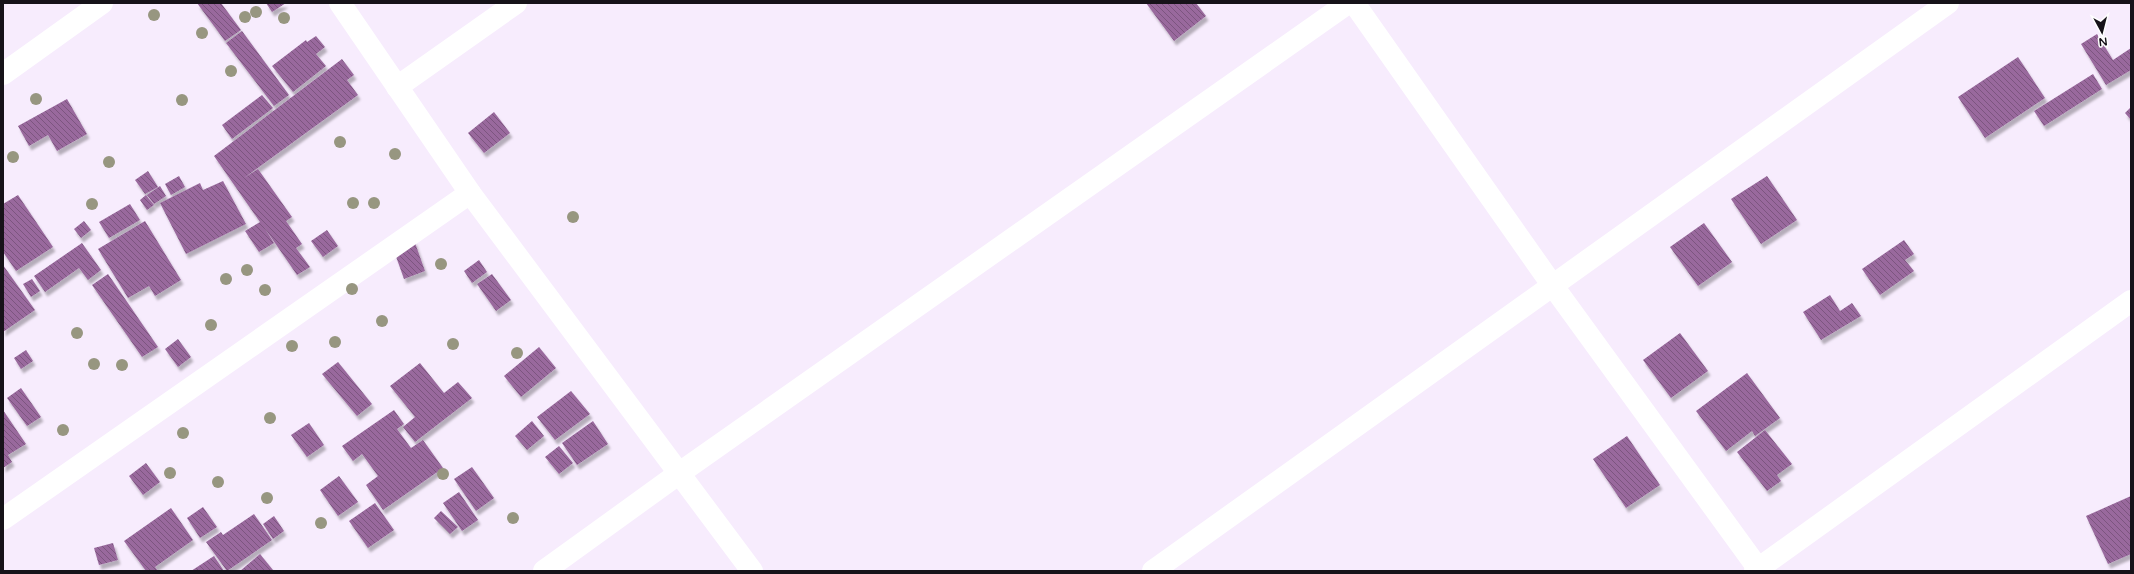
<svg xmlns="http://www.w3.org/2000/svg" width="2134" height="574" viewBox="0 0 2134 574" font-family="'Varela Round',sans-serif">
  <defs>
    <pattern id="building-back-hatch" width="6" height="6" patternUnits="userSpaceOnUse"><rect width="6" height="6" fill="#99699d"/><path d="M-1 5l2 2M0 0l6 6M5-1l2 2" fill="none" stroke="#7c557f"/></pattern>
    <filter id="shadow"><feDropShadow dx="2.5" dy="4.5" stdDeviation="1" flood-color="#0004"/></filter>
  </defs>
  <rect width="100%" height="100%" fill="#f7ecfd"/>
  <g fill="url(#building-back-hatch)" filter="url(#shadow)">
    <polygon points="197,3 221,3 241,30 225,41"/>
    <polygon points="266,3 286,3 272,12"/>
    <polygon points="1146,3 1196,3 1206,16 1174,41"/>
    <polygon points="242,31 289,95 274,106 226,43"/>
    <polygon points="2097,34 2113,60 2131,48 2131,70 2106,85 2081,44"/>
    <polygon points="316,36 325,47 316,54 326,66 293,92 272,66 306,40 307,42"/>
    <polygon points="2018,57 2045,98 1985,138 1958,97"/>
    <polygon points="342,59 354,75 347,80 358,95 244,178 258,169 292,217 286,221 302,244 296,248 310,267 297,275 264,227 274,243 259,252 245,231 260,222 214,156"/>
    <polygon points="2093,74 2102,89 2044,126 2034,111"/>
    <polygon points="262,95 273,108 232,139 222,125"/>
    <polygon points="67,99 87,134 57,151 48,135 29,146 18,126"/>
    <polygon points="2131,107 2131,120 2125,113"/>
    <polygon points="494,112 510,133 484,153 468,133"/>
    <polygon points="148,171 158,187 145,194 135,180"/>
    <polygon points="179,176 185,187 171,195 165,184"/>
    <polygon points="1767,176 1797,220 1761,244 1731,199"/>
    <polygon points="223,181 246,224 186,254 160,203 200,183 203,190"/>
    <polygon points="160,186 166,196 154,204 147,195"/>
    <polygon points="18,195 53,247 16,271 3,252 3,204"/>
    <polygon points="146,195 154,205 147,210 140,200"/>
    <polygon points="130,204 140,220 109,238 99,222"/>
    <polygon points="84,221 91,230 81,238 74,229"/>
    <polygon points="145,221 181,280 155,296 149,286 128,298 98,249"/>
    <polygon points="1704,223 1732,262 1698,286 1670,247"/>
    <polygon points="327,230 338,246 323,257 311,241"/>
    <polygon points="414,240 425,271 404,279 393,248"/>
    <polygon points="1904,240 1914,254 1905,260 1914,271 1880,295 1862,269"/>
    <polygon points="82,243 101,270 88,280 79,268 45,292 34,276"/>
    <polygon points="479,260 487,272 472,283 464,271"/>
    <polygon points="3,265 35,310 3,332"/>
    <polygon points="108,274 158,347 142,357 92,285"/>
    <polygon points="492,274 511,300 496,311 477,284"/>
    <polygon points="32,279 40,291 31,297 23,284"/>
    <polygon points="1830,295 1840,311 1852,303 1861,316 1821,340 1803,312"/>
    <polygon points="1680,333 1708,371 1671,398 1643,360"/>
    <polygon points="178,339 191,357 178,367 165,349"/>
    <polygon points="539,347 556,368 521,397 504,376"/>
    <polygon points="26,350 33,361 21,369 14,358"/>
    <polygon points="338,362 372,404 357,416 322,374"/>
    <polygon points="420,363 444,393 458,382 472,398 415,442 403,427 415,417 390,386"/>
    <polygon points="1747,373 1780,418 1755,436 1752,431 1726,451 1696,411"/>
    <polygon points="21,388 41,417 27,426 7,398"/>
    <polygon points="571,391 590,414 555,440 537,417"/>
    <polygon points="3,410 26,444 8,455 12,462 3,468"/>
    <polygon points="394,410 404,424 397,429 411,448 423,440 443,468 383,510 366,485 378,476 362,454 353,461 342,446"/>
    <polygon points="532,421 544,436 527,450 515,436"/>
    <polygon points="593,421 608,444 577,465 562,443"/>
    <polygon points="309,423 324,445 307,457 291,435"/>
    <polygon points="1765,430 1792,464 1777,475 1781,481 1767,491 1737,452"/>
    <polygon points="1627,436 1660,485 1626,508 1593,459"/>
    <polygon points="559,446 573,463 559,474 545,457"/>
    <polygon points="146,463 160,482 143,495 129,476"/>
    <polygon points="472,467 494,498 476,511 454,479"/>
    <polygon points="339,476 358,502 338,516 320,490"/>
    <polygon points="459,492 478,520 462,531 443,503"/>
    <polygon points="2131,496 2131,554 2108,564 2086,516"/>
    <polygon points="375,503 394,530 368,548 349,521"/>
    <polygon points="203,507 217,527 200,538 187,518"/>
    <polygon points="171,508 193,540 155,567 158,571 146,571 124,541"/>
    <polygon points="441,511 458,527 450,534 434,518"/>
    <polygon points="254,514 272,540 227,571 206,542 221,532 223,535"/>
    <polygon points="274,516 284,531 273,539 263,524"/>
    <polygon points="113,543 118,560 99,565 94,548"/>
    <polygon points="260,554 273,570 240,571"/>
    <polygon points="214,556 224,571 191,571"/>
  </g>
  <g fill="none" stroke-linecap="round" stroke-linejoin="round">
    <g stroke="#fff" stroke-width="22">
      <polyline points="1354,3 1553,286 1760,571"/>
      <polyline points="3,74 102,3"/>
      <polyline points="397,87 516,3"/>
      <polyline points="3,519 470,193"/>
      <polyline points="544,571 681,472 1348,3"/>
      <polyline points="1153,571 1948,3"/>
      <polyline points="1755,571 2131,301"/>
    </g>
    <polyline stroke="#fff" stroke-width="22" points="340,3 470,193 752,571"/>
  </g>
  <g fill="#979680">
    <circle cx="256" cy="12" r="6"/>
    <circle cx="154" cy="15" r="6"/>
    <circle cx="245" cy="17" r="6"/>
    <circle cx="284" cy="18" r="6"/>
    <circle cx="202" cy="33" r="6"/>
    <circle cx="231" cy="71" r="6"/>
    <circle cx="36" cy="99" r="6"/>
    <circle cx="182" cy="100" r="6"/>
    <circle cx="340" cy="142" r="6"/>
    <circle cx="395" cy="154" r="6"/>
    <circle cx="13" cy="157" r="6"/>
    <circle cx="109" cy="162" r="6"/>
    <circle cx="353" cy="203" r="6"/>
    <circle cx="374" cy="203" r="6"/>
    <circle cx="92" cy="204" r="6"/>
    <circle cx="573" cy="217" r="6"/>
    <circle cx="441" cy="264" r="6"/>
    <circle cx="247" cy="270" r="6"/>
    <circle cx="226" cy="279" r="6"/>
    <circle cx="352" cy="289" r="6"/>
    <circle cx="265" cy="290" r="6"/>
    <circle cx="382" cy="321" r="6"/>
    <circle cx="211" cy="325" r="6"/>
    <circle cx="77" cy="333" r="6"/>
    <circle cx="335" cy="342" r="6"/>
    <circle cx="453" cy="344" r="6"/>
    <circle cx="292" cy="346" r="6"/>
    <circle cx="517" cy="353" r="6"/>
    <circle cx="94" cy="364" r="6"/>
    <circle cx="122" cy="365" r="6"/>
    <circle cx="270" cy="418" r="6"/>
    <circle cx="63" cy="430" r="6"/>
    <circle cx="183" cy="433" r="6"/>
    <circle cx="170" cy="473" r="6"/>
    <circle cx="443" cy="474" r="6"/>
    <circle cx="218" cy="482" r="6"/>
    <circle cx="267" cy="498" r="6"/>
    <circle cx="513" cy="518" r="6"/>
    <circle cx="321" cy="523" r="6"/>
  </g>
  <rect width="2134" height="574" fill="none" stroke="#161219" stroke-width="8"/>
  <g transform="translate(2102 32) rotate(173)" stroke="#fefefe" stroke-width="3" paint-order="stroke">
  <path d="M0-3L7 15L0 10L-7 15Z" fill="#161219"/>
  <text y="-6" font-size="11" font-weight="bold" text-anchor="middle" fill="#161219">N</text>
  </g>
</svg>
